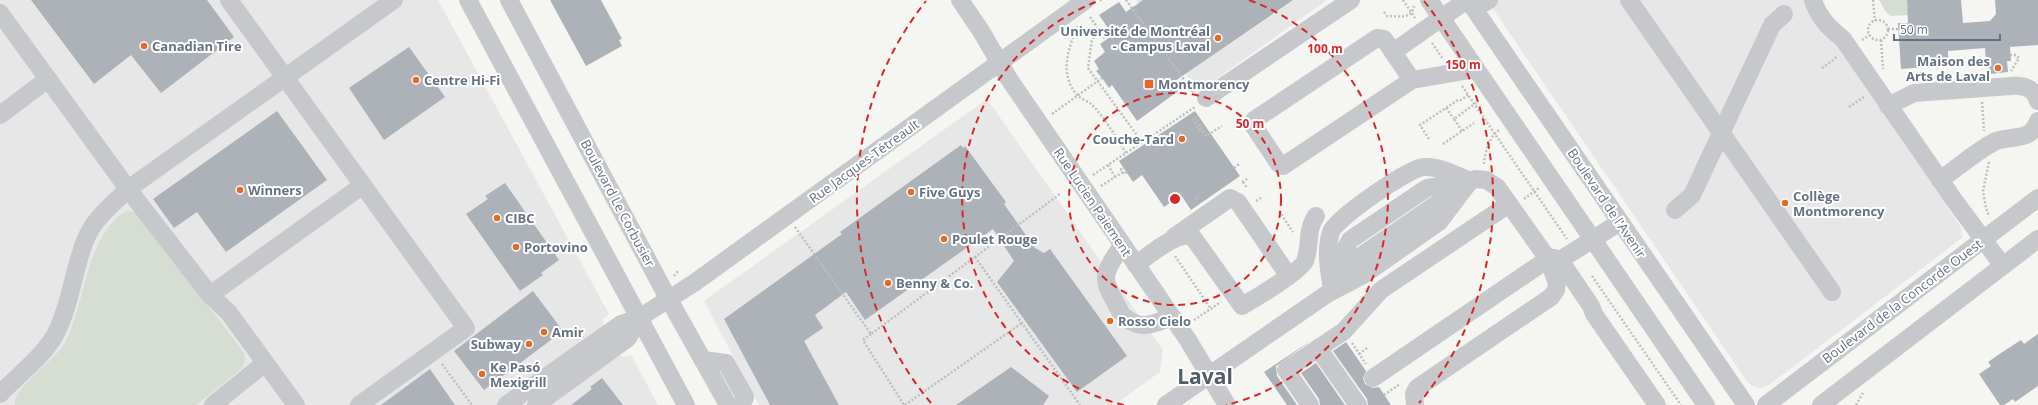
<svg xmlns="http://www.w3.org/2000/svg" width="2038" height="405" viewBox="0 0 2038 405" font-family="'Open Sans',sans-serif">
  <rect width="100%" height="100%" fill="#f5f6f2"/>
  <g fill="#e6e7e6">
    <polygon points="0,0 438,0 597,292 609,314 602,320 622,357 631,355 658,405 0,405"/>
    <polygon points="1136,0 1327,0 1198,92"/>
    <polygon points="1487,0 1806,0 1961,227 1962,238 1769,385 1761,388 1752,386 1746,380"/>
    <polygon points="987,99 1163,350 1160,372 1114,405 759,405 704,301"/>
  </g>
  <g fill="#d6ddd3">
    <polygon points="1879,0 1907,0 1908,15 1891,16 1886,12"/>
    <path d="M126,211L137,212L244,353L245,361L240,370L196,405H15C12,388 56,360 65,343C87,300 84,239 126,211Z"/>
  </g>
  <g fill="#acb2b8">
    <polygon points="31,0 207,0 234,37 161,93 131,55 94,84"/>
    <polygon points="550,0 601,0 622,39 619,40 622,46 586,66"/>
    <polygon points="1143,0 1293,0 1175,81 1181,89 1137,121 1112,85 1109,88 1102,78 1096,71 1099,69 1094,61 1105,52 1100,44 1113,35 1099,15 1119,2 1126,12"/>
    <polygon points="1907,0 1961,0 1963,23 1990,21 1996,14 1995,0 2038,0 2038,45 2010,47 2011,61 2007,61 2008,72 1990,74 1989,64 1986,64 1985,48 1948,51 1948,59 1925,60 1925,67 1901,69 1898,23 1908,23"/>
    <polygon points="409,47 445,97 384,140 349,88"/>
    <polygon points="277,111 327,180 226,252 197,212 174,228 153,199"/>
    <polygon points="1195,111 1240,176 1191,210 1181,195 1164,207 1142,175 1133,182 1119,161"/>
    <polygon points="961,145 963,148 965,146 1006,202 1004,204 1035,248 1044,253 1050,249 1127,356 1077,392 997,282 1014,261 993,229 865,320 846,292 815,315 823,328 804,341 839,405 770,405 724,319 842,234 840,232"/>
    <polygon points="505,183 559,260 541,273 543,275 520,291 466,214 488,199 485,196"/>
    <polygon points="533,291 563,331 484,390 454,351"/>
    <polygon points="2038,334 2038,386 2015,402 2013,399 2004,405 2000,405 1979,374 1991,366 1988,362 1998,355 2021,340 2024,344"/>
    <polygon points="1312,340 1276,366 1277,376 1297,405 1287,405 1264,372"/>
    <polygon points="1346,342 1366,371 1363,378 1365,384 1373,388 1379,387 1391,405 1368,405 1367,399 1333,351"/>
    <polygon points="1316,363 1345,405 1320,405 1319,399 1301,373"/>
    <polygon points="1011,367 1049,396 1043,405 956,405"/>
    <polygon points="430,369 455,405 381,405"/>
    <polygon points="602,378 623,405 571,405 592,389 590,387"/>
  </g>
  <g fill="none" stroke-linecap="round" stroke-linejoin="round">
    <g stroke="#bdbfc1" stroke-width="2.5" stroke-dasharray="2 2" stroke-linecap="butt">
      <polyline points="1126,0 1193,92"/>
      <polyline points="1403,0 1415,18"/>
      <polyline points="1873,0 1875,21"/>
      <path d="M1384,12L1387,16C1398,16 1412,20 1414,6"/>
      <polyline points="1090,17 1106,40"/>
      <circle cx="1878" cy="30" r="10"/>
      <path d="M1078,26C1068,48 1059,74 1077,95C1081,99 1088,101 1092,105C1104,116 1117,139 1126,153"/>
      <polyline points="1888,29 1898,29"/>
      <polyline points="1099,31 1092,39 1088,68 1142,142"/>
      <polyline points="1862,40 1870,35"/>
      <polyline points="1881,40 1883,69"/>
      <polyline points="1432,43 1443,59"/>
      <polyline points="2010,55 2016,55 2019,58 2011,71"/>
      <polyline points="1822,68 1837,57"/>
      <polyline points="1462,86 1567,239"/>
      <polyline points="1982,102 1984,131"/>
      <polyline points="1849,107 1864,97"/>
      <polyline points="1446,108 1454,119"/>
      <polyline points="1052,114 1102,78"/>
      <polyline points="1195,117 1206,136 1222,126"/>
      <polyline points="1192,119 1201,132 1202,131"/>
      <polyline points="1462,131 1454,119 1476,103"/>
      <polyline points="1175,135 1182,132"/>
      <polyline points="1429,139 1420,125 1458,100 1461,100 1468,95"/>
      <polyline points="1443,144 1474,123"/>
      <polyline points="1989,162 1983,191 1986,208 1989,216"/>
      <path d="M1484,164C1485,152 1489,137 1499,130"/>
      <polyline points="1108,165 1115,177"/>
      <polyline points="1234,168 1239,164"/>
      <polyline points="1123,172 1124,174 1129,171"/>
      <polyline points="1093,175 1195,107"/>
      <polyline points="1242,182 1249,178"/>
      <polyline points="1243,182 1247,188"/>
      <polyline points="1101,186 1123,172 1121,169 1125,167"/>
      <polyline points="1196,199 1200,197"/>
      <polyline points="1524,199 1539,188"/>
      <polyline points="1256,201 1262,197"/>
      <polyline points="1279,211 1293,232"/>
      <polyline points="795,227 871,334 1060,194"/>
      <polyline points="1175,256 1211,309"/>
      <polyline points="975,257 1080,405"/>
      <polyline points="674,276 678,271"/>
      <polyline points="1592,276 1681,405"/>
      <polyline points="1194,320 1221,302"/>
      <polyline points="871,334 863,340 904,405"/>
      <polyline points="1352,343 1366,364"/>
      <polyline points="1359,354 1367,348"/>
      <polyline points="442,364 472,405"/>
      <polyline points="1384,395 1400,384"/>
      <polyline points="905,405 1022,323"/>
      <polyline points="1856,405 1863,393"/>
    </g>
    <g stroke="#c6c8cc" stroke-width="18">
      <polyline points="229,0 466,328 359,405"/>
      <polyline points="468,0 686,405"/>
      <polyline points="509,0 662,287 728,405"/>
      <polyline points="960,0 981,31 1009,79 1188,340 1227,405"/>
      <polyline points="1429,0 1706,405"/>
      <polyline points="1468,0 1746,405"/>
      <polyline points="1472,0 1486,2 1489,0"/>
      <polyline points="1629,0 1832,292"/>
      <path d="M1813,0C1818,17 1829,28 1843,39L1954,200L2003,266"/>
      <polyline points="0,13 128,189 210,295 229,313 296,405"/>
      <polyline points="1393,52 1467,0"/>
      <polyline points="1412,80 1384,39 1377,38 1254,120 1253,125 1279,164 1283,166 1412,80 1476,69"/>
      <polyline points="1206,98 1351,0"/>
      <path d="M1888,106L1914,93L2011,86C2024,85 2034,88 2038,101"/>
      <polyline points="0,115 48,79"/>
      <path d="M1940,180C1956,169 1979,149 1996,141C2013,135 2031,142 2038,121"/>
      <polyline points="1675,210 1692,195 1772,25 1784,14"/>
      <polyline points="1174,237 1230,198 1238,202 1288,275"/>
      <polyline points="1560,260 1620,222"/>
      <path d="M1136,265C1149,255 1176,232 1192,236L1242,306C1254,299 1301,271 1305,261C1311,246 1306,230 1316,216"/>
      <polyline points="1340,280 1358,258 1459,189"/>
      <path d="M1332,289C1329,271 1325,251 1331,232C1335,219 1410,167 1424,167C1440,166 1456,175 1470,181"/>
      <polyline points="1332,290 1340,272 1345,249 1350,240 1427,188 1476,179 1486,180 1497,187 1548,259 1557,283 1556,290 1551,297 1417,388 1414,394 1415,405"/>
      <polyline points="210,295 363,185"/>
      <path d="M1120,311C1102,279 1100,277 1122,246"/>
      <path d="M1126,318C1142,331 1155,323 1172,317"/>
      <polyline points="1318,348 1358,405"/>
      <polyline points="703,360 726,363 745,397 742,405"/>
      <polyline points="1373,378 1548,259 1554,258 1562,263 1591,306 1594,314 1657,405"/>
      <path d="M0,394C17,376 45,355 56,333C72,302 73,266 88,234C97,216 114,203 128,189L394,0"/>
      <polyline points="213,405 265,363"/>
      <polyline points="506,405 621,324 639,318 694,283 1086,0"/>
      <polyline points="536,405 628,338 639,318"/>
      <polyline points="1166,405 1327,294 1365,274 1439,222 1470,181"/>
      <polyline points="1310,405 1286,370 1344,331 1381,290 1509,204"/>
      <polyline points="1766,405 2038,198"/>
      <polyline points="1821,405 2038,239"/>
    </g>
  </g>
  <g fill="none" stroke="#d62828" stroke-width="2" stroke-dasharray="7 5">
    <circle cx="1175" cy="199" r="106"/>
    <path d="M1124 405A212 212 0 0 1 1101 0M1249 0A212 212 0 0 1 1226 405"/>
    <path d="M931 403A318 318 0 0 1 926 1M1424 1A318 318 0 0 1 1419 403"/>
  </g>
  <g fill="#e16a27" stroke="#fff" stroke-width="1.5">
    <circle cx="1218" cy="38" r="4"/>
    <circle cx="144" cy="46" r="4"/>
    <circle cx="1998" cy="68" r="4"/>
    <circle cx="416" cy="80" r="4"/>
    <rect x="1144" y="79" width="10" height="10" rx="2"/>
    <circle cx="1182" cy="139" r="4"/>
    <circle cx="240" cy="190" r="4"/>
    <circle cx="911" cy="192" r="4"/>
    <circle cx="1785" cy="203" r="4"/>
    <circle cx="497" cy="218" r="4"/>
    <circle cx="944" cy="239" r="4"/>
    <circle cx="516" cy="247" r="4"/>
    <circle cx="888" cy="283" r="4"/>
    <circle cx="1110" cy="321" r="4"/>
    <circle cx="544" cy="332" r="4"/>
    <circle cx="529" cy="344" r="4"/>
    <circle cx="482" cy="374" r="4"/>
  </g>
  <g text-anchor="middle" stroke-width="4" stroke-linejoin="round" paint-order="stroke">
    <g font-size="13" font-weight="bold" fill="#657283" stroke="#fff" text-anchor="start">
      <text x="1210" y="36" text-anchor="end">Université de Montréal<tspan x="1210" dy="15">- Campus Laval</tspan></text>
      <text x="152" y="51">Canadian Tire</text>
      <text x="1990" y="66" text-anchor="end">Maison des<tspan x="1990" dy="15">Arts de Laval</tspan></text>
      <text x="424" y="85">Centre Hi-Fi</text>
      <text x="1158" y="89">Montmorency</text>
      <text x="1174" y="144" text-anchor="end">Couche-Tard</text>
      <text x="248" y="195">Winners</text>
      <text x="919" y="197">Five Guys</text>
      <text x="1793" y="201">Collège<tspan x="1793" dy="15">Montmorency</tspan></text>
      <text x="505" y="223">CIBC</text>
      <text x="952" y="244">Poulet Rouge</text>
      <text x="524" y="252">Portovino</text>
      <text x="896" y="288">Benny &amp; Co.</text>
      <text x="1118" y="326">Rosso Cielo</text>
      <text x="552" y="337">Amir</text>
      <text x="521" y="349" text-anchor="end">Subway</text>
      <text x="490" y="372">Ke Pasó<tspan x="490" dy="15">Mexigrill</tspan></text>
    </g>
    <g font-size="13" fill="#657283" stroke="#fff">
      <text transform="translate(864 161) rotate(-36)" y="5">Rue Jacques-Tétreault</text>
      <text transform="translate(1093 202) rotate(56)" y="5">Rue Lucien Paiement</text>
      <text transform="translate(618 203) rotate(62)" y="5">Boulevard Le Corbusier</text>
      <text transform="translate(1607 203) rotate(56)" y="5">Boulevard de l'Avenir</text>
      <text transform="translate(1902 301) rotate(-37)" y="5">Boulevard de la Concorde Ouest</text>
    </g>
    <g font-size="21" font-weight="bold" fill="#535c68" stroke="#fff">
      <text x="1205" y="384">Laval</text>
    </g>
  </g>
  <circle cx="1175" cy="199" r="6" fill="#d62828" stroke="#fff" stroke-width="2"/>
  <g font-size="12" text-anchor="middle" font-weight="bold" fill="#d62828" stroke="#fff" stroke-width="4" stroke-linejoin="round" paint-order="stroke">
    <text x="1325" y="53">100 m</text>
    <text x="1463" y="69">150 m</text>
    <text x="1250" y="128">50 m</text>
  </g>
  <path d="M1894 34v6h106v-6" fill="none" stroke="#657283" stroke-width="2"/>
  <text x="1900" y="34" font-size="12" fill="#657283" stroke="#ffffff" stroke-width="3" paint-order="stroke">50 m</text>
</svg>
